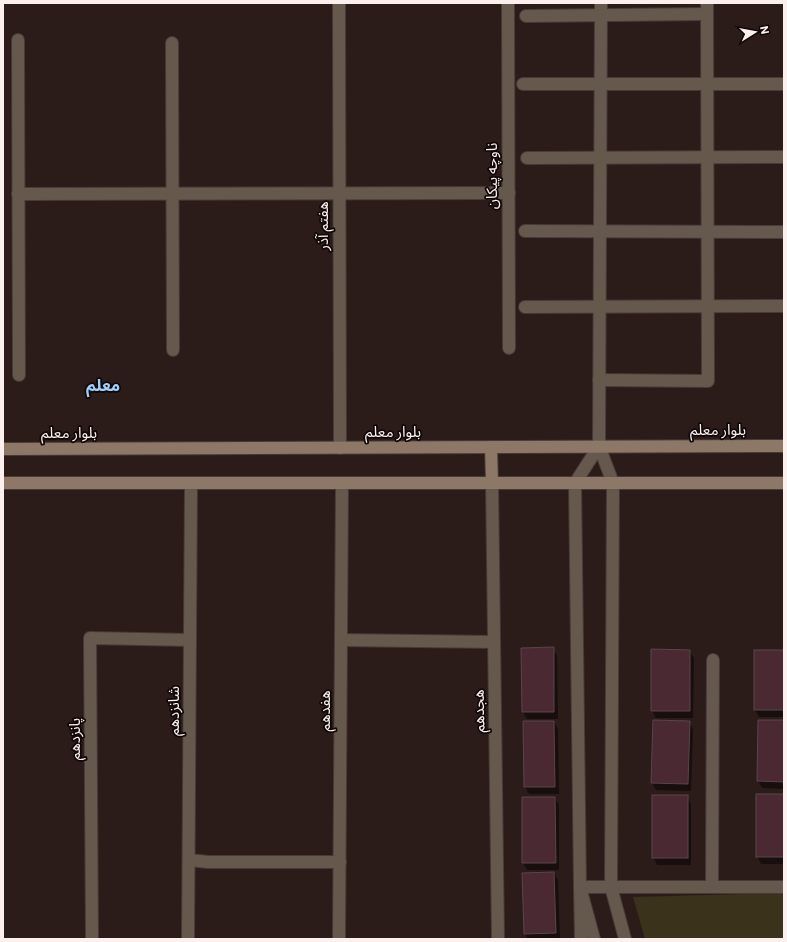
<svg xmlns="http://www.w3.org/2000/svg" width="787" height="942" viewBox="0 0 787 942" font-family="Commissioner,'Noto Sans Arabic',sans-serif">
  <rect width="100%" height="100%" fill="#2b1c19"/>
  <polygon fill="#3a321b" points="784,893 784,939 645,939 633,897"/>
  <g fill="#0007">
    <polygon points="553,648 557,656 558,719 527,719 523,712"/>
    <polygon points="689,651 694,658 693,718 656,718 652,711"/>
    <polygon points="784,651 784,717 759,717 755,710"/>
    <polygon points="784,721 784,789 762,788 758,781"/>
    <polygon points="524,722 554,722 558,729 559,794 529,794 525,787"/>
    <polygon points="689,722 693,729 691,791 656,790 652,783"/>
    <polygon points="784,795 784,864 761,864 757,856"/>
    <polygon points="687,796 691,804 691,865 657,865 653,857"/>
    <polygon points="555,798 559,805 559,870 527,870 523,863"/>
    <polygon points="554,873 558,880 560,939 528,939 525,934"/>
  </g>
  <g fill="#4b2932" stroke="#58464a">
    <polygon points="554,647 554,712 522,712 521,648"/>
    <polygon points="651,649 690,650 690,711 651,711"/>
    <rect x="754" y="650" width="30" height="60"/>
    <polygon points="653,720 690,721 688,784 651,783"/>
    <polygon points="758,720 784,720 784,782 757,781"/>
    <polygon points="523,721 554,721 555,787 524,787"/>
    <rect x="756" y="794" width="28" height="63"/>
    <rect x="652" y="795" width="36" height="63"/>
    <polygon points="522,797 555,797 556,863 522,863"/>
    <polygon points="554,872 556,933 524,934 522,873"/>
  </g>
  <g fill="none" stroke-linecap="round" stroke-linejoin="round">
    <g stroke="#483a37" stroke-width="14">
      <g id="street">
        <polyline points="339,3 340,448"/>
        <polyline points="508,3 509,348"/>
        <polyline points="601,3 599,446 613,483 611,887 625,939"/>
        <polyline points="526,16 707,14"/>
        <polyline points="18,40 19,375"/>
        <polyline points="172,43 173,350"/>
        <polyline points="523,84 784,84"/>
        <polyline points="527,158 784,157"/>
        <polyline points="18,194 509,193"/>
        <polyline points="525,231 784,232"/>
        <polyline points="525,307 784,306"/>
        <polyline points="599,380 708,381 707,3"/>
        <polyline points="492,483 498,939"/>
        <polyline points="341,640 494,642"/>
        <polyline points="189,860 208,862 340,862"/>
        <polyline points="712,887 713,660"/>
        <polyline points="92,939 90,638 190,640"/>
        <polyline points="188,939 191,483"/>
        <polyline points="339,939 342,483"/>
        <polyline points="581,939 580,887 784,887"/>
        <polyline points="594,939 580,887 575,483 599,446"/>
      </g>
    </g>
    <g stroke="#483a37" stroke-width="14">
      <g id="secondary">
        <polyline points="491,447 492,483"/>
        <polyline points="3,449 784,446"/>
        <polyline points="3,483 784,483"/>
      </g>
    </g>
    <use href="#street" stroke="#65594e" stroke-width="12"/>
    <use href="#secondary" stroke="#8d7868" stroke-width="12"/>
  </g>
  <g text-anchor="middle" stroke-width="3.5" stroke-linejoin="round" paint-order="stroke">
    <g font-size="15" fill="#fcf0ee" stroke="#0f0807">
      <text transform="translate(492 176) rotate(-90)" y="5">ناوچه پیکان</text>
      <text transform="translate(323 226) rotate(-90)" y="5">هفتم آذر</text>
      <text x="718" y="435">بلوار معلم</text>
      <text x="393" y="437">بلوار معلم</text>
      <text x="69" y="438">بلوار معلم</text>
      <text transform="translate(174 711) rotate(-90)" y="5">شانزدهم</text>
      <text transform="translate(325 711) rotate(-90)" y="5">هفدهم</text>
      <text transform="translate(479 711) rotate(-91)" y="5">هجدهم</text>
      <text transform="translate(75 739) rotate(-90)" y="5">پانزدهم</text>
    </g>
    <g font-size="16" font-weight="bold" fill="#a0d1fd" stroke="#0f0807">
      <text x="103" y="391">معلم</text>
    </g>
  </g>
  <rect width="787" height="942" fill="none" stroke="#fcf0ee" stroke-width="8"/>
  <g transform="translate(755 32) rotate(79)" stroke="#0f0807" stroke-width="3" paint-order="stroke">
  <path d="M0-3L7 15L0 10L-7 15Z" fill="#fcf0ee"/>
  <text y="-6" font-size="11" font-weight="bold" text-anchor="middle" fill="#fcf0ee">N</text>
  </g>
</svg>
